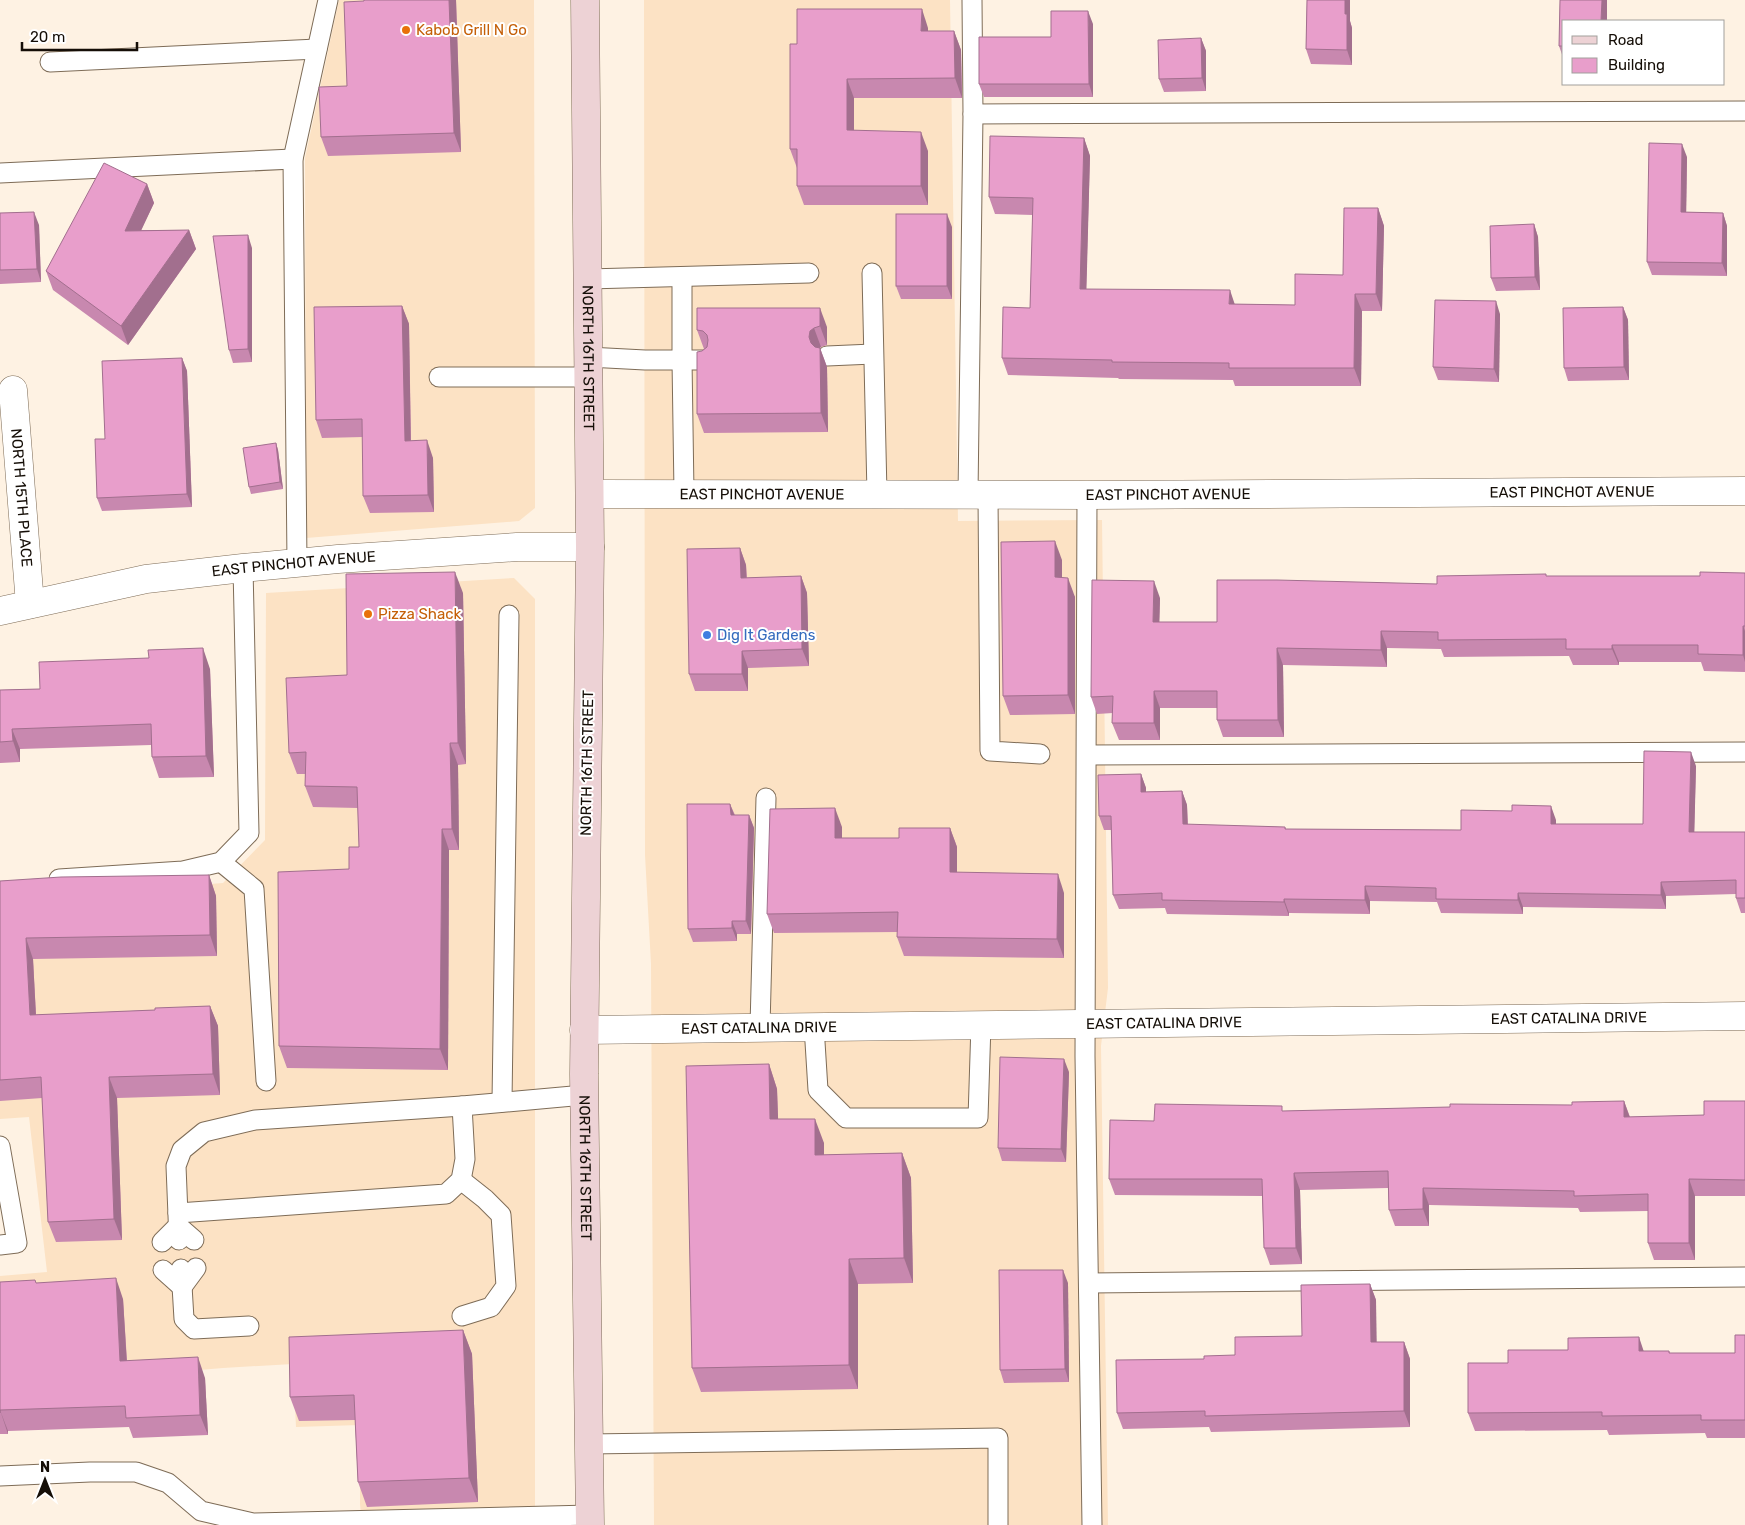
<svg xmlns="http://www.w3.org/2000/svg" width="1745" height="1525" viewBox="0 0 1745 1525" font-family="Rubik,sans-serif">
  <rect width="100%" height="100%" fill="#fef2e3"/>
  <g fill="#fce2c4">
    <polygon points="339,0 534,0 535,508 519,521 306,538 305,158"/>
    <polygon points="644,0 950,0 958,521 1102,520 1108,988 1101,1046 1108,1525 654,1525 651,964 645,855"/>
    <polygon points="514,578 535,599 535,1525 362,1525 360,1504 360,1425 296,1427 293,1364 223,1368 0,1387 0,1276 47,1272 29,1117 0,1119 0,900 223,883 265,840 266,593"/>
  </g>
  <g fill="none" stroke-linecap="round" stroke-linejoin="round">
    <g stroke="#7e6c57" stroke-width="21">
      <g id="service">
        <polyline points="50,62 317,49"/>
        <polyline points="973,114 1745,111"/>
        <polyline points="0,173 293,159"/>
        <polyline points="872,273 877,494"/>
        <polyline points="588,279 809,273"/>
        <polyline points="827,356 873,354"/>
        <polyline points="588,357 645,360 682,360 682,277"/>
        <polyline points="439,377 589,377"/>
        <polyline points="684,493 682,360 704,360"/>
        <polyline points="968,495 973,114 972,0"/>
        <polyline points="988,495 990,751 1040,754"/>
        <polyline points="1087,495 1085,1056 1092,1525"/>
        <polyline points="297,563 293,159 328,0"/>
        <polyline points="1087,755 1745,752"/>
        <polyline points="221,862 254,889 266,1081"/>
        <polyline points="59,879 183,871 221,862 249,833 243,568"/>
        <polyline points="814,1026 818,1090 846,1118 978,1118 981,1024"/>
        <polyline points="760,1027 766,798"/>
        <polyline points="502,1102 509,615"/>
        <polyline points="0,1146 17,1243 0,1245"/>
        <polyline points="461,1180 485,1199 501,1215 506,1286 491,1307 462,1316"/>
        <polyline points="178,1213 446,1194 461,1180 465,1159 462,1106 584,1095"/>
        <polyline points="179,1240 176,1166 182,1150 204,1132 255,1120 462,1106"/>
        <polyline points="162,1242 178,1226 194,1240"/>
        <polyline points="181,1269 184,1319 194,1329 249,1326"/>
        <polyline points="163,1270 182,1287 196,1268"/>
        <polyline points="1089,1283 1745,1277"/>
        <polyline points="589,1444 998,1438 998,1525"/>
        <polyline points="0,1476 90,1472 136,1472 168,1483 201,1511 253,1523 590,1515"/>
      </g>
    </g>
    <g stroke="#7e6c57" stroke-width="29">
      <g id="minor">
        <path id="s1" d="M13,390L30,604"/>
        <path id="s2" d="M590,494L1087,495L1745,491"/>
        <path id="s3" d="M0,611L146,579L243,568L338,559L517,547H590"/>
        <path id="s4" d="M584,1030L1745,1016"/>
      </g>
    </g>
    <g stroke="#7e6c57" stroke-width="29">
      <g id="secondary">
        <path id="s5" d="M585,0L590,547L584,1074L590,1525"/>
      </g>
    </g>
    <use href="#service" stroke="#fff" stroke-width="19"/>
    <use href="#minor" stroke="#fff" stroke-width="28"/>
    <use href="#secondary" stroke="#edd2d5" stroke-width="28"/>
  </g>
  <g fill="#c888af">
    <polygon points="364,0 456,0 461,152 328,156 321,137 347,86"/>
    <polygon points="1307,0 1350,0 1350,21 1352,28 1352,65 1311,64 1306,49"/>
    <polygon points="1560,0 1607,0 1607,21 1564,21 1564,60 1559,46"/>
    <polygon points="1093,24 1093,97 984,97 979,84"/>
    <polygon points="928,28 928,31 954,31 961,50 962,98 854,98 854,130 928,151 928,205 804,205 797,186 797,168 790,149 797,44"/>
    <polygon points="1201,38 1206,51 1206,91 1164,92 1159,79"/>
    <polygon points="1084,138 1090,156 1086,289 1235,304 1295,305 1343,275 1378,208 1384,226 1382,311 1362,311 1361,386 1235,386 1233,380 1119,379 1118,378 1008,375 1002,358 1030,308 1033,215 995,214 989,197"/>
    <polygon points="1687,157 1686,212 1723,213 1727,226 1727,276 1652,275 1647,262"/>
    <polygon points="147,184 154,203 141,230 189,230 196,249 128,345 53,290 46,271"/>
    <polygon points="0,213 39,225 41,282 0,284"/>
    <polygon points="1534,224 1538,237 1540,290 1496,291 1491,278"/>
    <polygon points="952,227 952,299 901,299 896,286"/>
    <polygon points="252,248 252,362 233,363 229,350"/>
    <polygon points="402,306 409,324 411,441 433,458 434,512 370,513 363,496 363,437 322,438 316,420"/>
    <polygon points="1623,307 1628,320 1629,380 1568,381 1564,368"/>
    <polygon points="697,308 827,327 827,345 821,347 820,348 827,367 828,432 704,433 697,414 702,351 704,349 697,330"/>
    <polygon points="1500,314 1499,382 1438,380 1433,367"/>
    <polygon points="182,358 187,371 192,507 102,511 97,498 105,439"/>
    <polygon points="276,443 278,450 283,489 251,494 249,487"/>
    <polygon points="740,548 746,565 747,578 801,576 807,593 809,666 748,668 748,691 695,691 689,674"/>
    <polygon points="1062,560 1062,578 1075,597 1075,714 1010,715 1003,696"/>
    <polygon points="1745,573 1745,672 1704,671 1701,662 1619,662 1619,665 1573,665 1569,656 1444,657 1441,649 1387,648 1387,667 1283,665 1284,737 1223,737 1217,720 1217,708 1160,708 1160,740 1119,740 1112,723 1113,713 1097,714 1091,697 1160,598 1159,622 1217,622 1437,584 1546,576 1700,576"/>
    <polygon points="463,593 466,764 458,765 459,850 449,850 448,1070 287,1068 279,1046 349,869 359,847 358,808 313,807 305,786 305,774 297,774 289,753 347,675"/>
    <polygon points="210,669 214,777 159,778 152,757 151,745 20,749 20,762 0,763 0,690 40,689"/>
    <polygon points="1696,766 1694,832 1745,832 1745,913 1741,913 1736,898 1736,894 1666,896 1666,909 1523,907 1523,914 1441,913 1437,902 1370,901 1370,914 1289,913 1289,916 1167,914 1165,908 1119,909 1113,895 1111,830 1104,830 1099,816 1141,774 1146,788 1146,792 1182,791 1187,805 1188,825 1285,827 1286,829 1461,830 1556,820 1556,824 1643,824"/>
    <polygon points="730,804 735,815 749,815 754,828 751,934 737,934 737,941 693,942 688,929"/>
    <polygon points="842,827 842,838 899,838 950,828 957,847 957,873 1064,893 1064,958 904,956 897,937 898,932 774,933 767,914"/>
    <polygon points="209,875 216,896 217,956 33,959 36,1015 155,1010 210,1006 218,1026 220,1095 117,1098 122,1240 56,1242 48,1222 42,1098 0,1101 0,881"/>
    <polygon points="769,1064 777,1089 778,1119 824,1143 824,1155 902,1153 911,1178 913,1283 858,1284 858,1389 701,1392 692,1368"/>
    <polygon points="1069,1072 1066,1162 1002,1161 998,1148"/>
    <polygon points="1624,1101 1630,1117 1704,1115 1745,1101 1745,1196 1695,1196 1695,1260 1654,1260 1648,1243 1648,1211 1580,1212 1578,1208 1429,1205 1429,1226 1395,1226 1389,1210 1388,1188 1300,1190 1302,1264 1270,1265 1264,1248 1262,1196 1115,1195 1109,1179 1154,1121 1284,1111 1572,1105"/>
    <polygon points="0,1282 37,1283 123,1299 127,1361 205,1378 208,1435 133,1438 129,1427 8,1431 8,1434 0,1434"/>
    <polygon points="1068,1283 1069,1382 1004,1383 1000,1370"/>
    <polygon points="1370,1284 1376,1300 1376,1342 1404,1342 1410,1359 1410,1427 1211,1432 1209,1427 1123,1429 1117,1413 1235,1355 1302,1336"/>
    <polygon points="463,1330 472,1354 478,1502 367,1507 358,1482 355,1420 299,1421 290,1397"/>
    <polygon points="1745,1335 1745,1438 1707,1438 1705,1433 1609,1435 1607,1430 1475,1431 1468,1413 1508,1363 1644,1351 1669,1351 1670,1353 1735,1353"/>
  </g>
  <g fill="#a26f8e">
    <polygon points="449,0 456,0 461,152 454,133"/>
    <polygon points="1345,0 1350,0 1350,21 1352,28 1352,65 1347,50 1345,14"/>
    <polygon points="1602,0 1607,0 1607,21 1601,21"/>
    <polygon points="922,9 928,28 928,50 921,31"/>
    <polygon points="1088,11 1093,24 1093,97 1089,84"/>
    <polygon points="954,31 961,50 962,98 955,78"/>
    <polygon points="1201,38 1206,51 1206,91 1202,78"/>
    <polygon points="847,79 854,98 854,149 847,130"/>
    <polygon points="921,132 928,151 928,205 921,186"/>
    <polygon points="1084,138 1090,156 1086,306 1080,289"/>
    <polygon points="1682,144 1687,157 1686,225 1681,212"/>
    <polygon points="147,184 154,203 132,250 125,231"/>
    <polygon points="1378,208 1384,226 1382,311 1376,294"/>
    <polygon points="34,212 39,225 41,282 37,269"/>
    <polygon points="1723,213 1727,226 1727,276 1722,263"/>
    <polygon points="947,214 952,227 952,299 947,286"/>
    <polygon points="1534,224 1538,237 1540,290 1535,277"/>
    <polygon points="189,230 196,249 128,345 121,326"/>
    <polygon points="248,235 252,248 252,362 248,349"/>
    <polygon points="1230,290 1236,308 1229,304"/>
    <polygon points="1355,294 1362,311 1361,386 1354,368"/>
    <polygon points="1496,301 1500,314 1499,382 1494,369"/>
    <polygon points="402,306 409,324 411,458 405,441"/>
    <polygon points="1623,307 1628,320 1629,380 1624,367"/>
    <polygon points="820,308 827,327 827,345 820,326"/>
    <polygon points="814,328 821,347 817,350 816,356 809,337 810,331"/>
    <polygon points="820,348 827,367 828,432 821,413"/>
    <polygon points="182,358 187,371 192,507 187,494"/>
    <polygon points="427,440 433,458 434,512 428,495"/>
    <polygon points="276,443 278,450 283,489 280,482"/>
    <polygon points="1055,541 1062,560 1062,597 1055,577"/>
    <polygon points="740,548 746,565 747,595 741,578"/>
    <polygon points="455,572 463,593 466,764 458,743"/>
    <polygon points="801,576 807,593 809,666 802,649"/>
    <polygon points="1068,578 1075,597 1075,714 1068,695"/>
    <polygon points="1154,581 1160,598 1159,639 1153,622"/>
    <polygon points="1743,626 1745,631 1745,662 1743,655"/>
    <polygon points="1381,631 1387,648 1387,667 1381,650"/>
    <polygon points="1612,645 1619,662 1619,665 1612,649"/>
    <polygon points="203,648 210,669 214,777 206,756"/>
    <polygon points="1277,648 1283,665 1284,737 1278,720"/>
    <polygon points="742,651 748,668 748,691 742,674"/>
    <polygon points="1154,691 1160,708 1160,740 1154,723"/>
    <polygon points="12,729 20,749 20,762 13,741"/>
    <polygon points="450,743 458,765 459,850 452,829"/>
    <polygon points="1691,752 1696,766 1694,846 1689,832"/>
    <polygon points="1141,774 1146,788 1146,806 1141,792"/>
    <polygon points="1182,791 1187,805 1188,839 1183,824"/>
    <polygon points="730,804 735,817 731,815"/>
    <polygon points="1551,806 1556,820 1556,838 1551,824"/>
    <polygon points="835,808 842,827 842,857 835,838"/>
    <polygon points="749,815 754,828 751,934 746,921"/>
    <polygon points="950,828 957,847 957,892 950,872"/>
    <polygon points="442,829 449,850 448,1070 440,1049"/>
    <polygon points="1058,874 1064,893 1064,958 1057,939"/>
    <polygon points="209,875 216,896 217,956 210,935"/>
    <polygon points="1661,882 1666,896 1666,909 1661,895"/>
    <polygon points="1365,886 1370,901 1370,914 1365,900"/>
    <polygon points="1518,893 1523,907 1523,914 1518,900"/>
    <polygon points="1284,899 1289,913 1289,916 1284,902"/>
    <polygon points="732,921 737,934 737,941 732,928"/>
    <polygon points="26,938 33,959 37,1036 30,1015"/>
    <polygon points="210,1006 218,1026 220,1095 213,1074"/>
    <polygon points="1064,1059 1069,1072 1066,1162 1061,1149"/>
    <polygon points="769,1064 777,1089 779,1144 770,1119"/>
    <polygon points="109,1077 117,1098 122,1240 114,1219"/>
    <polygon points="1624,1101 1630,1118 1624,1117"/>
    <polygon points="815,1119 824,1143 824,1180 815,1155"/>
    <polygon points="902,1153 911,1178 913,1283 904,1258"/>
    <polygon points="1294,1173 1300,1190 1302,1264 1296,1248"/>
    <polygon points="1689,1179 1695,1196 1695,1260 1689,1243"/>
    <polygon points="1423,1188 1429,1205 1429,1226 1423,1209"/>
    <polygon points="849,1259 858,1284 858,1389 849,1365"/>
    <polygon points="1063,1270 1068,1283 1069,1382 1065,1369"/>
    <polygon points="116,1278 123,1299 128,1382 120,1361"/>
    <polygon points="1370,1284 1376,1300 1377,1359 1371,1342"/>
    <polygon points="463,1330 472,1354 478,1502 469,1478"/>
    <polygon points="1639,1337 1645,1355 1639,1351"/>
    <polygon points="1404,1342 1410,1359 1410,1427 1404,1411"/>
    <polygon points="198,1357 205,1378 208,1435 200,1415"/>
    <polygon points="0,1410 8,1431 8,1434"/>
  </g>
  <g fill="#e89ecb" stroke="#a26f8e">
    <polygon points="364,0 449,0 454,133 321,137 319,87 347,86 344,2 364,1"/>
    <polygon points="1307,0 1345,0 1345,14 1347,14 1347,50 1306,49"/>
    <polygon points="1560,0 1602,0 1601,21 1564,21 1564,46 1559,46"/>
    <polygon points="797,9 922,9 921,31 954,31 955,78 847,79 847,130 921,132 921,186 797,186 797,149 790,149 790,44 797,44"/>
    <polygon points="1051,11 1088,11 1089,84 979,84 979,37 1051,37"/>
    <polygon points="1201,38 1202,78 1159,79 1158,40"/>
    <polygon points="990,136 1084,138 1080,289 1230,290 1229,304 1295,305 1295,274 1343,275 1344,208 1378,208 1376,294 1355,294 1354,368 1229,368 1229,363 1112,362 1112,360 1002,358 1003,307 1030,308 1033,198 989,197"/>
    <polygon points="1649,143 1682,144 1681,212 1723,213 1722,263 1647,262"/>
    <polygon points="104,163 147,184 125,231 189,230 121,326 46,271"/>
    <polygon points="34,212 37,269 0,270 0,213"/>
    <rect x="896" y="214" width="51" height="72"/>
    <polygon points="1534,224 1535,277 1491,278 1490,226"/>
    <polygon points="248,235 248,349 229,350 213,236"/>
    <polygon points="1435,300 1496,301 1494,369 1433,367"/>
    <polygon points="402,306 405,441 427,440 428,495 363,496 362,419 316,420 314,307"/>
    <polygon points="1623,307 1624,367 1564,368 1563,308"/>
    <polygon points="697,308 820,308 820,326 814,328 810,331 809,337 811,343 815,347 820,348 821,413 697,414 697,352 702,351 707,347 708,340 707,335 703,331 697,330"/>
    <polygon points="182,358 187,494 97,498 95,439 105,439 102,361"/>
    <polygon points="276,443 280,482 249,487 243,448"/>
    <polygon points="1055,541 1055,577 1068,578 1068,695 1003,696 1001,542"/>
    <polygon points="740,548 741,578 801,576 802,649 742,651 742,674 689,674 687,549"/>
    <polygon points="455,572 458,743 450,743 452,829 442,829 440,1049 279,1046 278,872 349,869 349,847 359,847 357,787 305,786 306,752 289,753 286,678 347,675 346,574"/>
    <polygon points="1700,572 1745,573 1745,626 1743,626 1743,655 1698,654 1698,645 1612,645 1612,649 1566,649 1566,639 1438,640 1438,632 1381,631 1381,650 1277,648 1278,720 1217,720 1217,691 1154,691 1154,723 1112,723 1113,696 1091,697 1092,580 1154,581 1153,622 1217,622 1217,580 1277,580 1437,584 1437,576 1546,574 1546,576 1700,576"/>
    <polygon points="203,648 206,756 152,757 151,724 12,729 13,741 0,742 0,690 40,689 39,662 149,658 148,650"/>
    <polygon points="1644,751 1691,752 1689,832 1745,832 1745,898 1736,898 1736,880 1661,882 1661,895 1518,893 1518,900 1436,899 1436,888 1365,886 1365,900 1284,899 1284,902 1162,900 1162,893 1113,895 1111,816 1099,816 1098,775 1141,774 1141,792 1182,791 1183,824 1285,827 1285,829 1461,830 1461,810 1512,811 1512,805 1551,806 1551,824 1643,824"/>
    <polygon points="687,804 730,804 731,815 749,815 746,921 732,921 732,928 688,929"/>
    <polygon points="835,808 835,838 899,838 899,828 950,828 950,872 1058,874 1057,939 897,937 898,912 767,914 770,809"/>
    <polygon points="209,875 210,935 26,938 30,1015 155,1010 155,1008 210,1006 213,1074 109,1077 114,1219 48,1222 41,1077 0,1080 0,881 61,877"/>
    <polygon points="1000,1057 1064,1059 1061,1149 998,1148"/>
    <polygon points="769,1064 770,1119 815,1119 815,1155 902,1153 904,1258 849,1259 849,1365 692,1368 686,1066"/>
    <polygon points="1624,1101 1624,1117 1704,1115 1704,1101 1745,1101 1745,1180 1689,1179 1689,1243 1648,1243 1648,1194 1574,1196 1574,1191 1423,1188 1423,1209 1389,1210 1388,1171 1294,1173 1296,1248 1264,1248 1262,1179 1109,1179 1110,1120 1154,1121 1155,1104 1282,1106 1282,1111 1450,1107 1450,1104 1572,1105 1572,1102"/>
    <polygon points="999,1270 1063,1270 1065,1369 1000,1370"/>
    <polygon points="116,1278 120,1361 198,1357 200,1415 126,1418 125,1406 0,1410 0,1413 0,1282 35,1280 36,1283"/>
    <polygon points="1370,1284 1371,1342 1404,1342 1404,1411 1205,1416 1205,1411 1117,1413 1116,1360 1204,1359 1204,1356 1235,1355 1235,1337 1302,1336 1301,1285"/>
    <polygon points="463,1330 469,1478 358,1482 354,1395 290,1397 289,1337"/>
    <polygon points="1735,1335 1745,1335 1745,1420 1701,1420 1701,1415 1602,1416 1602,1412 1468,1413 1468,1363 1508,1363 1508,1350 1568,1350 1568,1338 1639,1337 1639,1351 1669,1351 1669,1353 1735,1353"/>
  </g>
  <g fill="#e8710a" stroke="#fff" stroke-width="2">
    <circle cx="406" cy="30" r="5"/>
    <circle cx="368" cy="614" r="5"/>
  </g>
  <circle fill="#3f7fe0" stroke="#fff" stroke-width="2" cx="707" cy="635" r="5"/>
  <g text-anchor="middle" stroke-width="4" stroke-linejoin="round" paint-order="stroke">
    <g font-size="15" fill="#c56008" stroke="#fff" text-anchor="start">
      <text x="416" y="35">Kabob Grill N Go</text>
      <text x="378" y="619">Pizza Shack</text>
    </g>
    <g font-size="15" fill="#150e07" stroke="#fff">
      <text dy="5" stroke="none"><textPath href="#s5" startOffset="358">NORTH 16TH STREET</textPath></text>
      <text dy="5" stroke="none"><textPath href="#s2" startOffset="982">EAST PINCHOT AVENUE</textPath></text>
      <text dy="5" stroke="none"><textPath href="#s2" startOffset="172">EAST PINCHOT AVENUE</textPath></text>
      <text dy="5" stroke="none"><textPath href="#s2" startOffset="578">EAST PINCHOT AVENUE</textPath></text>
      <text dy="5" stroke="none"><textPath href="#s1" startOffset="108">NORTH 15TH PLACE</textPath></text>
      <text dy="5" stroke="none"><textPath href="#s3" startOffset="298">EAST PINCHOT AVENUE</textPath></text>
      <text transform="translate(587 763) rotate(-89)" y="5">NORTH 16TH STREET</text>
      <text dy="5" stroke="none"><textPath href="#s4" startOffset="985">EAST CATALINA DRIVE</textPath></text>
      <text dy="5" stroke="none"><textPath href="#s4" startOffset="580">EAST CATALINA DRIVE</textPath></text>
      <text dy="5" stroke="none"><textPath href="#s4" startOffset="175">EAST CATALINA DRIVE</textPath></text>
      <text dy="5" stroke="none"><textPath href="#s5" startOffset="1168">NORTH 16TH STREET</textPath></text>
    </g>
    <g font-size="15" fill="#366cbe" stroke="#fff" text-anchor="start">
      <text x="717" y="640">Dig It Gardens</text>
    </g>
  </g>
  <rect x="1562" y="20" width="162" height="65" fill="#ffffff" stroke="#a19f9c"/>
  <rect x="1572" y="36" width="25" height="8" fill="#edd2d5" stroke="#a19f9c"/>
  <text x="1608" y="45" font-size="15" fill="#150e07">Road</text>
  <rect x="1572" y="58" width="25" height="15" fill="#e89ecb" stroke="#a19f9c"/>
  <text x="1608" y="70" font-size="15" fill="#150e07">Building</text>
  <g transform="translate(45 1480)" stroke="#ffffff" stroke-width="4" paint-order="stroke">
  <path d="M0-4L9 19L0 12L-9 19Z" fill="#150e07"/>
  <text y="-8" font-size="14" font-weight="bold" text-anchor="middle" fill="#150e07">N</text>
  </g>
  <path d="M22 42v8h115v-8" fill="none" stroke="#150e07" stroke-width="2.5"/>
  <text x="30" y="42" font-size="15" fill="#150e07" stroke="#ffffff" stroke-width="4" paint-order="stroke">20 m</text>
</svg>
